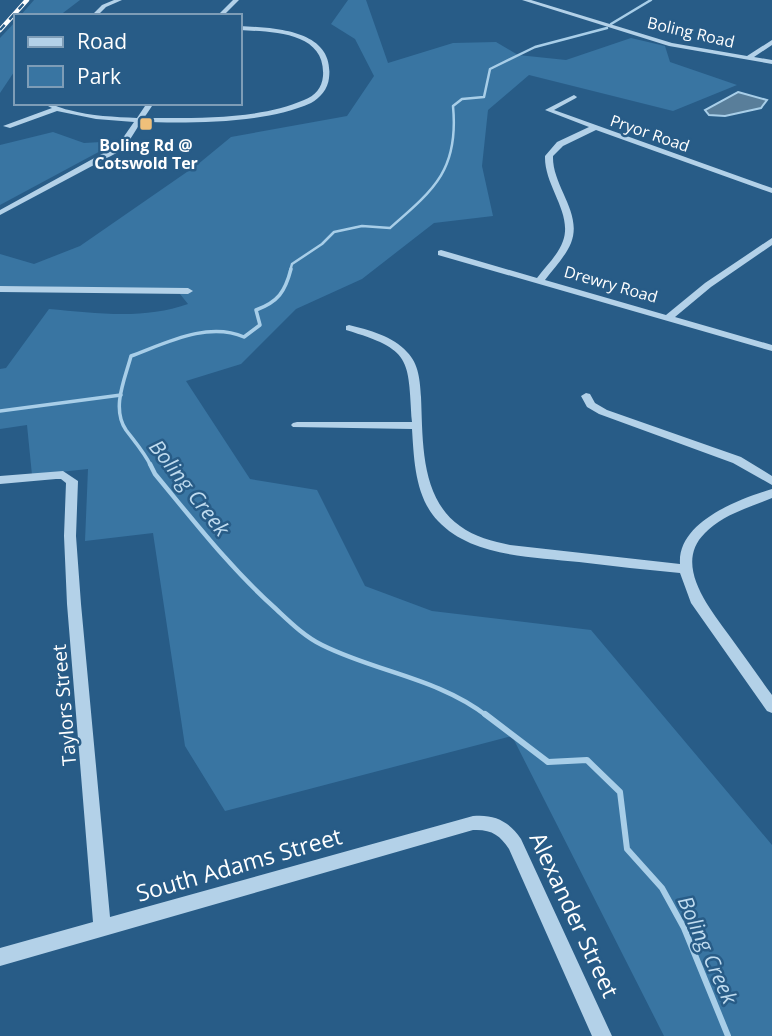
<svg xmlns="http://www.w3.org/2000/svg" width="772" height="1036" viewBox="0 0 772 1036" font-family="'Open Sans',sans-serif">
  <rect width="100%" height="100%" fill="#285c87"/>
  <g fill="#3975a2">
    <polygon points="34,0 80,0 59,16 20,16"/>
    <path d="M348,0H366L388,63L453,43L496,42L518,55L566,60L631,38L665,46L670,62L737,85L673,111L529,75L488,110L482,166L493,216L434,223L362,279L296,309L241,364L186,381L250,479L317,490L365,586L432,611L591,630L772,845V1036H664L512,736L225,811L185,746L153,533L85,541L88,469L32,475L27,425L0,429V369L6,368L49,309C95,313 144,320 188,304L176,289L0,286V254L34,264L80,246L197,165L231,137L347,116L374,76L355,39L331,24Z"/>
    <polygon points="16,21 16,69 0,93 0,38"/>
    <polygon points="53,132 84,143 119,141 0,205 0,145"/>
  </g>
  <polygon fill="#597e9a" stroke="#a8cee8" stroke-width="2" points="738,92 767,100 761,108 725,116 709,115 705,110"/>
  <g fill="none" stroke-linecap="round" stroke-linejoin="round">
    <g stroke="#a8cee8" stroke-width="2.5">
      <polyline points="611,24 651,0"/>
      <path d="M290,271L292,264L322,244L334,232L362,226L390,228C435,189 459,169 453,106L462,99L484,97L490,69L535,47L607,28"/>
    </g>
    <g stroke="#a8cee8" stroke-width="3.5">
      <polyline points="0,411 121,395"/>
      <path d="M151,466C144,452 135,442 126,430C111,408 125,379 131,356C166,343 208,321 244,337L260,325L256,310C278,302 285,292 291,269"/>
    </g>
    <path stroke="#a8cee8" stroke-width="4.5" d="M150,464L155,474C194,521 230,568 276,609C290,622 304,636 322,645C376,672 438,678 487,716"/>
    <polyline stroke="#a8cee8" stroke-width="6" points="485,714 548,762 587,760 620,792 627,849 662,888 684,928 728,1036"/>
    <g fill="#b3d1e8" fill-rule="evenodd">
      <polygon points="114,0 122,0 106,7 97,16 91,16 102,5"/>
      <polygon points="233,0 239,0 223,16 217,16"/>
      <polygon points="522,0 531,0 672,43 747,56 772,40 772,45 754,57 772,60 772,64 669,46"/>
      <path d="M240,26C273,28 335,29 329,78C328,89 320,98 311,103C264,124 192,123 141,122L124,149L0,215V210L118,145L134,122L96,119L57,111L10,128L3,126L52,108L42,103C52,103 59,108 69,110C91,116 115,117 137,118L147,103H154L144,118C194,118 258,120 304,100C315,96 322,88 323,76C326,31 271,32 240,30Z"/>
      <path d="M574,95L577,97L576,98L554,110L772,188V193L596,130L563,146L553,156C552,186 583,213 571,243C565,257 554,268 545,280L666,315L705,283L772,238V245L711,287L675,317L772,345V351L438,255V251L441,250L537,278C546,266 558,255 563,241C573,213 544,186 545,156L557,142L589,127L545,110Z"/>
      <polygon points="0,286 188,288 193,291 188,294 0,292"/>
      <path d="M349,325C369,330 393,336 407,352C419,364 420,381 421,397C423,440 420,498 460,526C474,537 493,541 510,545L680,564C677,522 739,499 772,489V498C750,507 722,515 705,533C672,565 711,610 731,638C745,657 758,676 772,695V713L767,711L691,603L680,573C647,570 613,566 579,562C532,557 472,557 438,521C415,497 414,460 412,429L293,427L291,425L293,423L297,422H412C408,358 412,350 346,330V326Z"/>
      <polygon points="586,393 590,394 595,403 607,410 741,457 772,476 772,485 733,463 599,414 587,407 581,396"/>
      <path d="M63,471L78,481L76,536L81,604L110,917L473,816C494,814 509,821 521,839L612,1036H592L509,849C500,835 491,829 473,830L0,966V948L93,922L67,604L64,536L66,483L61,479H56L0,484V476Z"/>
    </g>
    <g stroke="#fff" stroke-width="4.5">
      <polyline id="rail" points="0,30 27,0"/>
    </g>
    <use href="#rail" stroke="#285c87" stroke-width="2.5" stroke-dasharray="7" stroke-linecap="butt"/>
  </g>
  <rect fill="#f0c07a" stroke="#285c87" stroke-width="2.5" x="139" y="117" width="14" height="14" rx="3.5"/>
  <g text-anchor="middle" stroke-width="5" stroke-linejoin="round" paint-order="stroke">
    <g font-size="16" fill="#fff" stroke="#285c87">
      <text transform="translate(691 32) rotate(13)" y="6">Boling Road</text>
      <text transform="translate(650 133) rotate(19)" y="6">Pryor Road</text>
      <text transform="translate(611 284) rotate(16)" y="6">Drewry Road</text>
    </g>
    <g font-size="16" font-weight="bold" fill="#fff" stroke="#285c87">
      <text x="146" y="151">Boling Rd @<tspan x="146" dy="18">Cotswold Ter</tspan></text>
    </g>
    <g font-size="19" fill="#fff" stroke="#285c87">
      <text transform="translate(64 705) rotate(-95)" y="7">Taylors Street</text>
    </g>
    <g font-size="21" font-style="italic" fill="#bfdbef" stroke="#285c87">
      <text transform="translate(189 488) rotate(52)" y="7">Boling Creek</text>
      <text transform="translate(707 950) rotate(66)" y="7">Boling Creek</text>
    </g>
    <g font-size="23" fill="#fff" stroke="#285c87">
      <text transform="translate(239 865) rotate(-16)" y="8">South Adams Street</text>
      <text transform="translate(574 915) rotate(65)" y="8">Alexander Street</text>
    </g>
  </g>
  <rect x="14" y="14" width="228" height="91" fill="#285c87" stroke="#7e9db7" stroke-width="2"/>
  <rect x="28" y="37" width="35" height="10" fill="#b3d1e8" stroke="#7e9db7" stroke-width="2"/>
  <text x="77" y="49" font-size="21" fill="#ffffff">Road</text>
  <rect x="28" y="66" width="35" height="21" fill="#3975a2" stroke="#7e9db7" stroke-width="2"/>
  <text x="77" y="84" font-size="21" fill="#ffffff">Park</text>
</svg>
